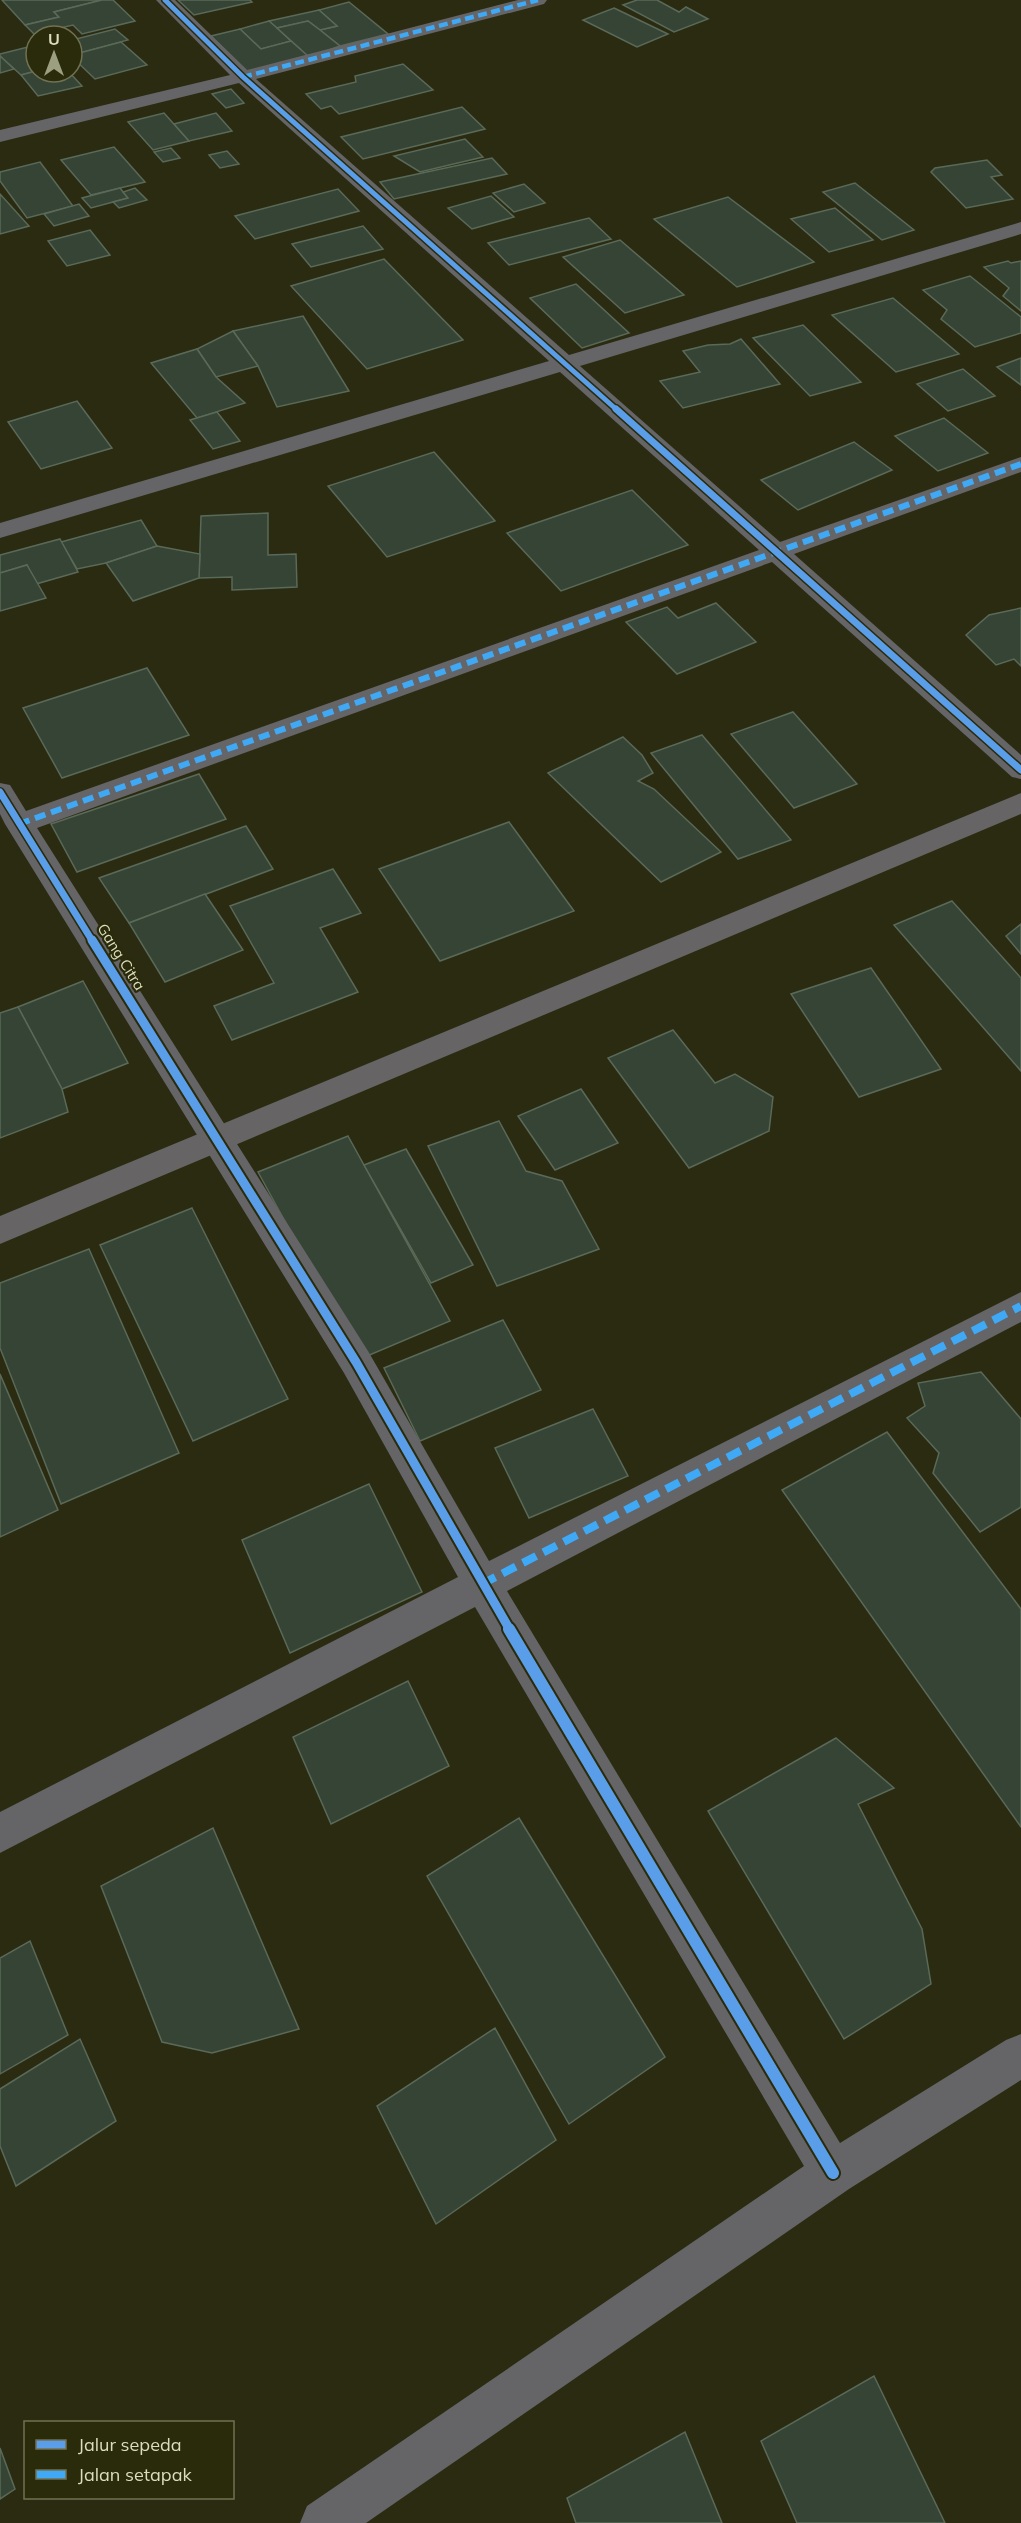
<svg xmlns="http://www.w3.org/2000/svg" width="1021" height="2523" viewBox="0 0 1021 2523" font-family="Mulish,sans-serif">
  <rect width="100%" height="100%" fill="#2a2b10"/>
  <g fill="#354434" stroke="#5a6958" stroke-width="1.5">
    <polygon points="2,0 102,0 54,12 59,17 25,25"/>
    <polygon points="102,0 113,0 135,21 82,34 73,25 34,34 25,25 59,17 54,12"/>
    <polygon points="178,0 250,0 252,2 194,15"/>
    <polygon points="637,0 657,0 679,12 686,7 708,19 674,32 623,5"/>
    <polygon points="349,2 388,34 340,46 320,30 337,26 319,10"/>
    <polygon points="614,8 668,34 637,47 583,20"/>
    <polygon points="319,10 337,26 320,30 308,21 277,28 269,21"/>
    <polygon points="269,21 277,28 291,41 261,49 240,29"/>
    <polygon points="308,21 320,30 340,46 309,57 277,28"/>
    <polygon points="115,29 128,40 72,55 72,40"/>
    <polygon points="240,29 261,49 291,41 309,57 248,72 211,36"/>
    <polygon points="121,42 147,65 95,79 72,57 72,55"/>
    <polygon points="36,45 36,71 21,75 0,56 0,54"/>
    <polygon points="0,56 14,69 0,73"/>
    <polygon points="403,64 433,90 339,114 331,106 321,109 306,94 356,82 355,76"/>
    <polygon points="36,71 69,72 82,86 38,96 21,75"/>
    <polygon points="231,89 244,103 226,108 212,94"/>
    <polygon points="462,107 485,129 363,159 341,137"/>
    <polygon points="164,113 189,141 153,150 128,122"/>
    <polygon points="216,113 232,131 189,141 174,124"/>
    <polygon points="465,139 483,157 420,172 394,156"/>
    <polygon points="114,147 145,182 91,195 61,160"/>
    <polygon points="171,148 180,158 163,162 154,152"/>
    <polygon points="227,151 239,164 220,168 209,155"/>
    <polygon points="492,158 507,174 394,199 380,182"/>
    <polygon points="987,160 1002,175 991,177 1013,199 966,208 931,172 935,168"/>
    <polygon points="40,162 73,206 27,218 0,181 0,172"/>
    <polygon points="855,183 914,230 882,240 823,192"/>
    <polygon points="524,184 545,203 514,212 493,193"/>
    <polygon points="120,188 128,198 91,208 82,198"/>
    <polygon points="135,188 147,200 119,208 113,202 128,198 123,192"/>
    <polygon points="338,189 359,211 255,239 235,216"/>
    <polygon points="0,194 29,226 0,234"/>
    <polygon points="491,196 514,217 472,229 448,208"/>
    <polygon points="728,197 814,262 737,287 654,219"/>
    <polygon points="79,204 89,216 54,226 44,214"/>
    <polygon points="835,208 873,240 829,252 791,219"/>
    <polygon points="589,218 611,239 509,265 488,243"/>
    <polygon points="363,226 383,249 311,267 292,244"/>
    <polygon points="90,230 110,255 67,266 48,241"/>
    <polygon points="620,240 684,295 625,313 563,257"/>
    <polygon points="384,259 463,340 367,369 291,286"/>
    <polygon points="1008,261 1011,263 1021,261 1021,311 1003,296 1009,288 984,267"/>
    <polygon points="970,276 1021,317 1021,333 975,347 941,319 947,310 923,290"/>
    <polygon points="576,284 629,333 582,348 530,298"/>
    <polygon points="893,298 959,354 896,372 832,315"/>
    <polygon points="303,316 349,391 277,407 258,366 233,331"/>
    <polygon points="803,325 861,382 810,396 753,338"/>
    <polygon points="233,331 258,366 216,377 197,349"/>
    <polygon points="741,339 780,384 683,408 660,381 700,372 683,351 708,345 730,344"/>
    <polygon points="197,349 216,377 245,403 197,418 151,363"/>
    <polygon points="1021,358 1021,385 997,367"/>
    <polygon points="963,369 995,396 948,411 917,384"/>
    <polygon points="77,401 112,448 41,469 8,422"/>
    <polygon points="217,412 240,441 213,449 190,420"/>
    <polygon points="944,418 988,453 938,471 895,436"/>
    <polygon points="854,442 892,470 798,510 761,480"/>
    <polygon points="434,452 495,521 387,557 328,486"/>
    <polygon points="632,490 688,545 561,591 507,533"/>
    <polygon points="268,513 268,555 296,554 297,587 232,590 232,577 199,578 201,516"/>
    <polygon points="141,520 157,546 106,563 77,569 61,542"/>
    <polygon points="60,539 78,572 36,584 27,565 0,573 0,555"/>
    <polygon points="157,546 200,554 199,578 133,601 106,563"/>
    <polygon points="27,565 46,598 0,611 0,573"/>
    <polygon points="716,603 756,642 677,674 626,622 667,607 678,618"/>
    <polygon points="1021,608 1021,666 1014,659 996,665 966,635 989,615"/>
    <polygon points="147,668 189,735 62,778 23,708"/>
    <polygon points="793,712 857,784 794,808 731,734"/>
    <polygon points="702,735 791,840 738,859 651,753"/>
    <polygon points="623,737 642,755 653,773 638,781 654,789 721,852 661,882 548,773"/>
    <polygon points="199,774 226,819 77,872 51,824"/>
    <polygon points="509,822 574,911 440,961 379,869"/>
    <polygon points="246,826 273,869 129,923 99,878"/>
    <polygon points="333,869 361,913 320,928 358,992 232,1040 214,1006 274,983 230,906"/>
    <polygon points="205,894 243,950 165,982 129,923"/>
    <polygon points="952,901 1021,978 1021,1071 894,925"/>
    <polygon points="1021,924 1021,954 1006,936"/>
    <polygon points="871,968 941,1069 859,1097 791,994"/>
    <polygon points="83,981 128,1063 62,1089 18,1007"/>
    <polygon points="18,1007 62,1089 68,1112 0,1138 0,1013"/>
    <polygon points="673,1030 715,1083 735,1074 773,1097 769,1131 689,1168 608,1058"/>
    <polygon points="581,1089 618,1143 555,1170 518,1116"/>
    <polygon points="499,1121 526,1171 562,1181 599,1249 497,1286 428,1146"/>
    <polygon points="348,1136 450,1321 360,1359 258,1172"/>
    <polygon points="406,1149 473,1265 431,1283 364,1165"/>
    <polygon points="192,1208 288,1399 193,1441 100,1245"/>
    <polygon points="89,1249 179,1453 61,1504 0,1348 0,1283"/>
    <polygon points="503,1320 541,1390 420,1441 384,1368"/>
    <polygon points="981,1372 1021,1419 1021,1507 980,1532 933,1473 939,1453 907,1418 925,1406 918,1383"/>
    <polygon points="0,1374 58,1510 0,1537"/>
    <polygon points="593,1409 628,1476 529,1518 495,1448"/>
    <polygon points="887,1432 1021,1609 1021,1827 782,1490"/>
    <polygon points="369,1484 422,1592 290,1653 242,1540"/>
    <polygon points="408,1681 449,1766 331,1824 293,1737"/>
    <polygon points="836,1738 894,1788 858,1804 922,1929 931,1984 844,2039 708,1811"/>
    <polygon points="519,1818 665,2057 569,2124 427,1876"/>
    <polygon points="213,1828 299,2029 212,2053 162,2042 101,1886"/>
    <polygon points="30,1941 68,2035 0,2074 0,1958"/>
    <polygon points="495,2028 556,2140 436,2224 377,2106"/>
    <polygon points="80,2039 116,2121 16,2186 0,2146 0,2089"/>
    <polygon points="874,2376 945,2523 797,2523 761,2441"/>
    <polygon points="685,2432 722,2523 576,2523 567,2498"/>
    <polygon points="0,2448 15,2489 0,2499"/>
  </g>
  <g fill="none" stroke-linecap="round" stroke-linejoin="round">
    <polygon fill="#656467" fill-rule="evenodd" points="156,0 175,0 247,70 518,0 547,0 544,4 256,79 569,355 1021,222 1021,234 580,366 780,542 1021,457 1021,472 794,554 1021,755 1021,779 1012,777 772,562 37,828 368,1351 489,1561 1021,1292 1021,1322 507,1591 840,2143 1006,2040 1021,2034 1021,2080 849,2189 366,2523 300,2523 307,2506 804,2166 475,1607 0,1853 0,1812 458,1577 344,1373 5,824 0,814 0,783 10,785 26,811 759,550 560,372 0,538 0,523 549,361 239,83 0,142 0,130 230,75"/>
    <polygon fill="#666464" fill-rule="evenodd" points="1021,793 1021,814 0,1244 0,1216"/>
    <polyline stroke="#3fa9f5" stroke-width="4.5" stroke-dasharray="9 4.5" stroke-linecap="butt" points="243,77 538,0"/>
    <polyline stroke="#3fa9f5" stroke-width="6" stroke-dasharray="11 6" stroke-linecap="butt" points="19,824 1021,464"/>
    <polyline stroke="#3fa9f5" stroke-width="8" stroke-dasharray="15 8" stroke-linecap="butt" points="482,1584 1021,1306"/>
    <g stroke="#2a2b0b" stroke-width="8">
      <polyline id="cycleway-far3" points="165,0 243,77 617,410"/>
    </g>
    <g stroke="#2a2b0b" stroke-width="10">
      <g id="cycleway-far2">
        <polyline points="616,409 1021,770"/>
        <polyline points="0,792 93,942"/>
      </g>
    </g>
    <g stroke="#2a2b0b" stroke-width="13">
      <polyline id="cycleway-far1" points="92,940 356,1362 510,1630"/>
    </g>
    <g stroke="#2a2b0b" stroke-width="16">
      <polyline id="cycleway" points="509,1629 833,2173"/>
    </g>
    <use href="#cycleway-far3" stroke="#5a9eea" stroke-width="5"/>
    <use href="#cycleway-far2" stroke="#5a9eea" stroke-width="7"/>
    <use href="#cycleway-far1" stroke="#5a9eea" stroke-width="9"/>
    <use href="#cycleway" stroke="#5a9eea" stroke-width="12"/>
  </g>
  <g text-anchor="middle" stroke-width="4.5" stroke-linejoin="round" paint-order="stroke">
    <g font-size="15" fill="#dbddbe" stroke="#2a2b0b">
      <text transform="translate(121 957) rotate(58)" y="5">Gang Citra</text>
    </g>
  </g>
  <rect x="24" y="2421" width="210" height="78" fill="#2a2b0b" stroke="#717253" stroke-width="1.5"/>
  <rect x="36" y="2440" width="30" height="9" fill="#5a9eea" stroke="#717253" stroke-width="1.5"/>
  <text x="78" y="2451" font-size="18" fill="#dbddbe">Jalur sepeda</text>
  <rect x="36" y="2470" width="30" height="9" fill="#3fa9f5" stroke="#717253" stroke-width="1.5"/>
  <text x="78" y="2481" font-size="18" fill="#dbddbe">Jalan setapak</text>
  <g transform="translate(54 54)"><circle r="28" fill="#2a2b0b" stroke="#717253" stroke-width="1.5"/>
  <path d="M0-4.5L10 22L0 15L-10 22Z" fill="#9d9f81"/>
  <text y="-9" font-size="16" font-weight="bold" text-anchor="middle" fill="#dbddbe">U</text>
  </g>
</svg>
